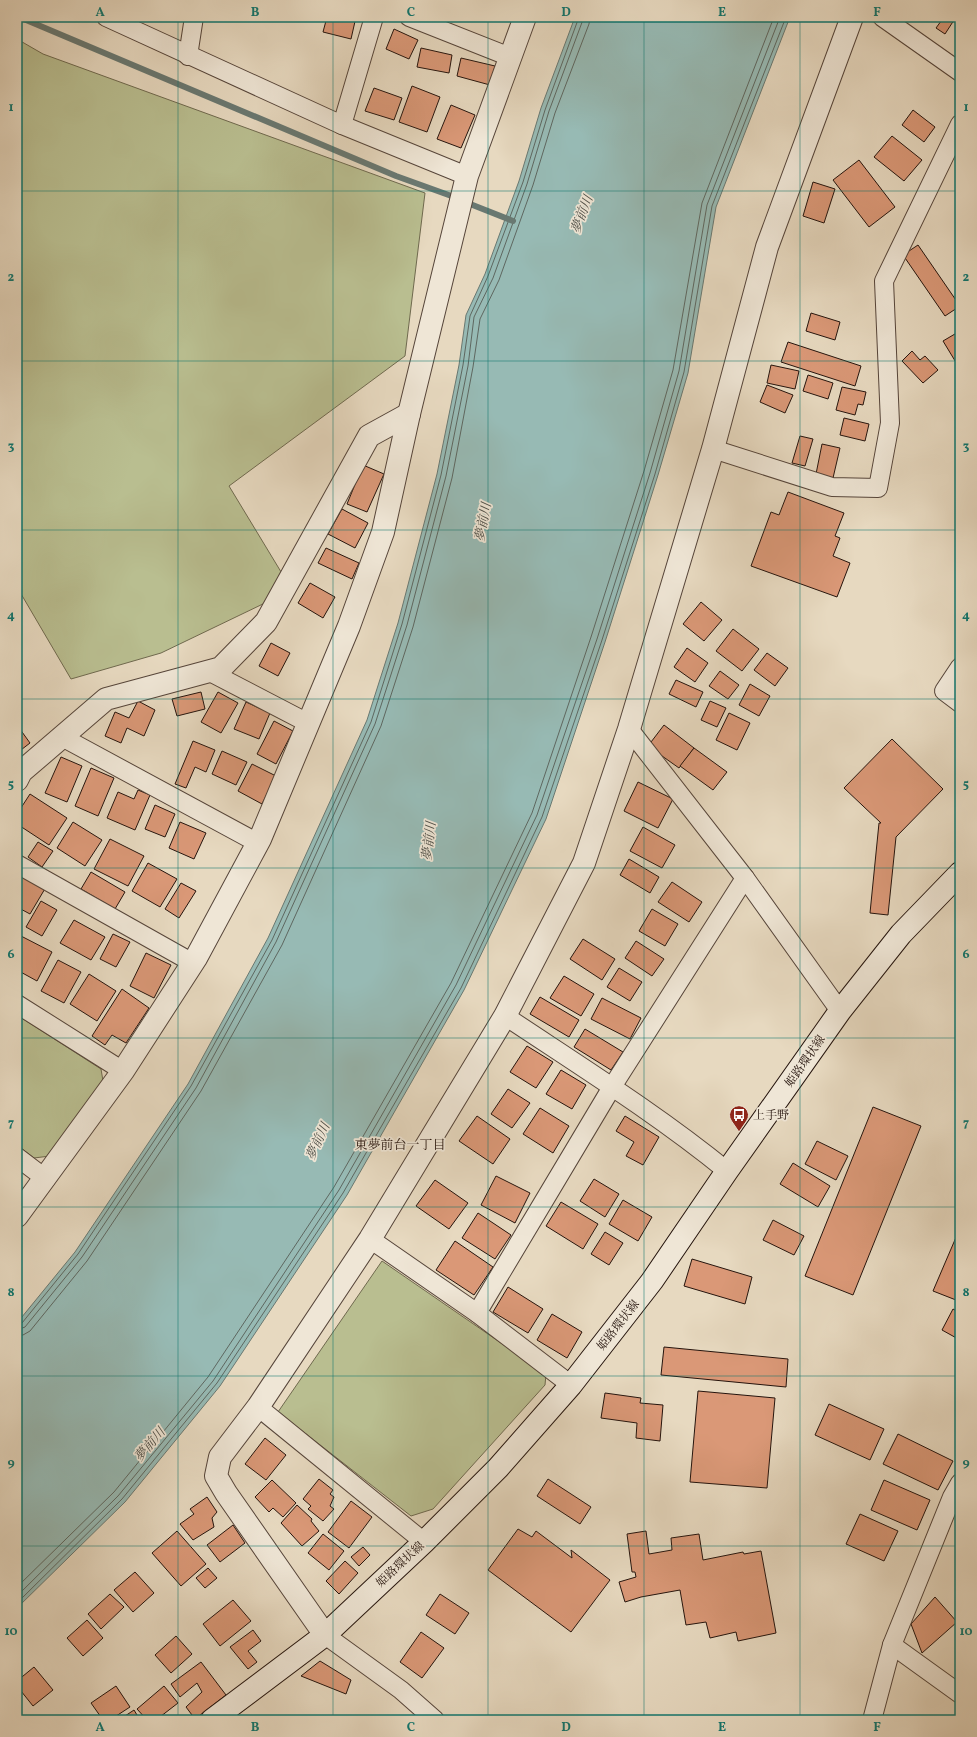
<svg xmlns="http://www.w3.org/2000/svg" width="977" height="1737" font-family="Vollkorn,'Noto Serif JP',serif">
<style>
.green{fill:#b9be90;stroke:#6f694e}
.water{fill:#97bab4;stroke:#697871}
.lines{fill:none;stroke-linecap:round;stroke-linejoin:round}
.shore{stroke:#5e6760;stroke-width:1}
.stream{stroke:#697871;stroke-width:6}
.building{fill:#da9877;stroke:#25140d}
.minor-casing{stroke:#56453a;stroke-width:20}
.tertiary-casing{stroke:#56453a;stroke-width:24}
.secondary-casing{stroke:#25140d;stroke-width:24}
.minor{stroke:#efe6d6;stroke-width:18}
.tertiary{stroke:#efe6d6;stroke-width:22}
.secondary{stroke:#efe6d6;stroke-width:22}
.grid{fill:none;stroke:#0f766e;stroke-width:1;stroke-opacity:0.55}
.labels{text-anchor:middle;stroke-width:3.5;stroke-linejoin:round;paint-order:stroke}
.street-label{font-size:12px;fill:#25140d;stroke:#efe6d6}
.poi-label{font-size:12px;fill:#25140d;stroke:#efe6d6;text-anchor:start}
.water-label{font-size:13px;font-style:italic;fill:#4d4e47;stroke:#efe6d6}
.neighbourhood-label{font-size:13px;fill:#25140d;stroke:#efe6d6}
.neatline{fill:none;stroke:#0f766e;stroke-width:1.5}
.grid-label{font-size:13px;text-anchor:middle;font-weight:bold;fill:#0f766e}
</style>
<rect width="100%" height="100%" fill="#e7d9c0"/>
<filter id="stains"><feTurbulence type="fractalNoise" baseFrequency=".005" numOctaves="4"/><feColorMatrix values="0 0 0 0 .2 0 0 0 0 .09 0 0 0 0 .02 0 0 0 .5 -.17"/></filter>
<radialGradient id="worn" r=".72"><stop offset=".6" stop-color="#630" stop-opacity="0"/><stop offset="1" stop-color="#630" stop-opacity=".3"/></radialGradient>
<!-- green -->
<g class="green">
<path d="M17 39 43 54 425 193 405 356 229 486 292 590 161 653 71 679 17 587Z"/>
<path d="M17 1015 101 1069 103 1081 50 1156 34 1158 17 1145Z"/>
<path d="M382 1261 546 1374 545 1385 433 1509 411 1516 278 1412Z"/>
</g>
<!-- water -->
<path class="water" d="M575 17H790L716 207 688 373 658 475 605 642 546 819 464 990 347 1195 220 1386 125 1502 17 1608V1323L75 1252 188 1084 268 938 367 720 398 623 437 474 459 365 466 315 485 274 519 181 541 108Z"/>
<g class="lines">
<!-- shore -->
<g class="shore">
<path d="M17 1325 22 1323 78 1254 191 1086 272 940 371 722 402 624 441 475 463 365 470 316 488 276 523 182 545 110 579 17"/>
<path d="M17 1330 25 1327 82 1257 196 1088 276 942 375 724 407 625 446 476 468 366 474 317 493 278 527 184 549 111 584 17"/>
<path d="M17 1336 23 1335 30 1331 87 1261 201 1091 282 945 381 726 413 627 452 478 473 367 480 319 499 280 533 185 555 113 589 24 590 17"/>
<path d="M17 1587 114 1492 208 1377 334 1187 451 983 532 813 591 637 644 471 673 370 702 203 774 17"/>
<path d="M17 1596 118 1496 213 1381 339 1190 456 985 537 815 597 639 650 473 679 371 707 205 780 17"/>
<path d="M17 1603 122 1499 217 1383 343 1193 461 988 542 817 602 640 655 474 684 372 712 206 786 17"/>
</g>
<!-- stream -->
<g class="stream">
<path d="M19 17 396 176 457 198"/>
<path d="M465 202 513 221"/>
</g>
</g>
<!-- building -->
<g class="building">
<path d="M327 17H356L351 39 323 32Z"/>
<path d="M944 17H956L945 34 936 28Z"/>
<path d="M394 29 418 40 409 59 386 49Z"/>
<path d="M421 48 452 55 449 73 417 67Z"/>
<path d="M461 58 495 66 490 85 457 76Z"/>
<path d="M412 86 440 97 427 132 399 122Z"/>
<path d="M374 88 402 98 394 120 365 111Z"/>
<path d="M451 105 475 115 461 148 437 139Z"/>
<path d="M913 110 935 127 924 142 902 125Z"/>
<path d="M892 136 922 160 904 181 874 157Z"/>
<path d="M859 160 895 207 869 227 833 180Z"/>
<path d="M813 182 835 189 824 223 803 216Z"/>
<path d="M918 245 960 306 945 316 903 255Z"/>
<path d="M811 313 840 322 835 340 806 331Z"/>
<path d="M960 331V369L943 341Z"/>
<path d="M788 342 861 366 855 386 781 362Z"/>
<path d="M912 351 920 360 925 356 938 370 923 383 902 361Z"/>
<path d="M771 365 799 371 795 389 767 383Z"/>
<path d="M808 375 833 383 828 399 803 391Z"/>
<path d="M767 385 793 395 785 413 760 402Z"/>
<path d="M842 387 866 392 863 405 858 404 855 415 836 410Z"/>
<path d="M844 418 869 424 865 441 840 435Z"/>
<path d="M800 436 813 439 805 466 792 463Z"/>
<path d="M822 444 840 448 833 478 816 474Z"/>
<path d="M363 465 384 474 367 512 347 504Z"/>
<path d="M788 492 844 513 835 536 840 538 833 556 850 563 837 597 751 566 771 512 779 515Z"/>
<path d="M342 509 368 523 355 548 328 534Z"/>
<path d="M326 548 359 563 352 579 318 563Z"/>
<path d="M310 583 335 597 323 618 298 603Z"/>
<path d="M701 602 722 620 704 641 683 624Z"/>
<path d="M733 629 759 649 742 671 716 651Z"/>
<path d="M271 643 290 653 278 676 259 666Z"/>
<path d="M687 648 708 663 695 682 674 667Z"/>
<path d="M767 653 788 668 775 686 754 670Z"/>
<path d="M720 671 739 685 728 699 709 686Z"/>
<path d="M676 680 703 692 696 707 669 694Z"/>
<path d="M750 684 770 696 759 716 739 705Z"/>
<path d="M201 692 205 709 177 716 172 699Z"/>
<path d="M218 692 238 703 221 733 201 722Z"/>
<path d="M138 701 155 710 144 736 127 728 121 743 105 736 115 712 129 718Z"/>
<path d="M710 701 726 708 717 727 701 720Z"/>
<path d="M246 702 270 713 259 739 234 729Z"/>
<path d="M729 713 750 723 737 750 716 740Z"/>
<path d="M274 721 293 731 276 764 257 754Z"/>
<path d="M17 725 30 743 17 753Z"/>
<path d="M664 725 694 748 679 768 648 746Z"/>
<path d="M892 739 943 789 896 837 888 915 870 913 879 823H881L844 788Z"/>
<path d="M193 741 215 750 206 772 195 767 186 788 175 784Z"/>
<path d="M694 748 727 772 713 790 680 766Z"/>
<path d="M222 751 247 762 236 785 212 774Z"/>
<path d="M61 757 82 766 67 802 45 793Z"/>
<path d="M252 764 276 776 262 804 238 791Z"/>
<path d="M91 768 114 778 98 816 75 806Z"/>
<path d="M638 782 673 799 658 828 624 811Z"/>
<path d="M138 790 150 795 135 830 107 818 118 792 134 799Z"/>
<path d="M30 794 67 818 49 845 17 824V814Z"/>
<path d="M155 805 175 814 165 837 145 829Z"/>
<path d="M73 822 102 840 85 866 57 848Z"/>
<path d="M180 822 206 833 194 859 169 848Z"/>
<path d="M643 827 675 845 662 868 630 851Z"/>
<path d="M110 839 144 856 128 886 94 869Z"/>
<path d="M38 842 53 851 42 867 28 857Z"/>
<path d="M629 859 659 877 650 893 620 875Z"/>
<path d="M148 863 177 879 160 907 132 891Z"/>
<path d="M17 871 46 887 30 914 17 907Z"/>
<path d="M91 872 125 892 115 909 81 889Z"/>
<path d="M672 882 702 902 689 922 658 902Z"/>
<path d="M181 883 196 891 179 918 165 909Z"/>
<path d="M41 901 57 910 42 936 26 927Z"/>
<path d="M652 909 678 924 665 946 639 931Z"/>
<path d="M74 920 105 937 91 960 60 943Z"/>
<path d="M113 934 130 942 116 967 100 959Z"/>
<path d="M21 936 52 952 37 981 17 970V944Z"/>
<path d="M583 939 615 959 602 980 570 959Z"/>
<path d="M636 941 664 959 652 976 625 958Z"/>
<path d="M146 953 171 965 154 998 130 986Z"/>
<path d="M58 960 81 972 64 1003 41 991Z"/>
<path d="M619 968 642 982 630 1001 607 987Z"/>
<path d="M89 974 116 991 97 1021 70 1004Z"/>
<path d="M564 976 594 994 581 1016 550 998Z"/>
<path d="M122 989 149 1008 126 1043 112 1035 105 1045 92 1036Z"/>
<path d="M540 997 579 1020 569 1037 530 1014Z"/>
<path d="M602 998 641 1018 630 1039 591 1019Z"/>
<path d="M585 1029 623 1052 611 1070 574 1047Z"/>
<path d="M527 1046 553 1062 536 1088 510 1072Z"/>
<path d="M561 1070 586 1085 572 1109 546 1094Z"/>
<path d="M508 1089 530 1103 512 1128 491 1114Z"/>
<path d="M873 1107 921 1126 853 1295 805 1276Z"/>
<path d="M540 1108 569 1126 553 1153 523 1134Z"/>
<path d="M477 1116 510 1139 493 1164 459 1141Z"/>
<path d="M625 1116 659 1137 643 1165 626 1156 634 1142 616 1131Z"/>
<path d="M817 1141 848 1156 836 1180 805 1164Z"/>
<path d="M793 1163 830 1186 818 1207 780 1184Z"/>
<path d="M496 1176 530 1193 515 1223 481 1205Z"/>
<path d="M594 1179 619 1194 605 1217 580 1201Z"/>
<path d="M435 1180 468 1203 449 1229 416 1206Z"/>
<path d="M623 1200 652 1217 638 1241 609 1224Z"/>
<path d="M561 1202 598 1224 583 1249 546 1226Z"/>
<path d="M478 1213 511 1235 495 1259 462 1238Z"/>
<path d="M773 1220 804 1236 794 1255 763 1240Z"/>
<path d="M960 1228V1290L956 1300 933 1291Z"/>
<path d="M605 1232 623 1243 609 1265 591 1254Z"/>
<path d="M455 1241 493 1267 474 1295 436 1270Z"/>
<path d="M692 1259 752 1277 745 1304 684 1286Z"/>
<path d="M508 1287 543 1309 528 1333 493 1312Z"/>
<path d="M953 1309 960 1313V1340L942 1330Z"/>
<path d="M552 1314 582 1332 567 1358 537 1340Z"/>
<path d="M664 1347 788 1359 786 1387 661 1375Z"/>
<path d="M698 1391 775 1398 767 1488 690 1482Z"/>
<path d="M605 1393 641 1398 640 1403 663 1405 660 1441 636 1438 637 1423 601 1418Z"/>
<path d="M829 1404 884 1429 870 1460 815 1435Z"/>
<path d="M898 1434 953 1461 938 1490 883 1464Z"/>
<path d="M265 1438 286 1455 266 1480 245 1464Z"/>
<path d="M319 1479 333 1490 330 1494 334 1497 330 1506 334 1509 323 1521 308 1509 311 1506 303 1499Z"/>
<path d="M548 1479 591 1507 580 1524 537 1496Z"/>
<path d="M272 1480 296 1503 283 1517 273 1508 269 1512 255 1497Z"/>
<path d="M884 1480 930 1500 917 1530 871 1510Z"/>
<path d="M207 1497 217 1512 212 1518 214 1527 193 1540 180 1524 194 1514 190 1509Z"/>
<path d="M351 1501 372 1517 349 1548 328 1532Z"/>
<path d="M297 1505 312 1519 311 1521 319 1531 302 1546 281 1523Z"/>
<path d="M860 1514 898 1531 884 1561 846 1544Z"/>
<path d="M233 1525 245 1543 220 1562 207 1545Z"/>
<path d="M518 1529 532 1537 536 1531 572 1558 571 1550 610 1580 571 1632 488 1570Z"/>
<path d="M177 1531 206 1564 181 1586 152 1553Z"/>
<path d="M646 1531 649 1554 672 1550 671 1538 699 1534 703 1560 743 1552 744 1554 761 1551 776 1633 738 1641 736 1632 710 1638 706 1622 686 1625 680 1590 641 1597 625 1602 619 1582 636 1577 635 1572H632L627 1534Z"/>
<path d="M323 1534 344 1551 329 1570 308 1553Z"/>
<path d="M363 1547 370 1555 359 1566 351 1557Z"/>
<path d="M345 1561 358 1573 339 1594 326 1581Z"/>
<path d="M208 1568 217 1578 205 1588 196 1578Z"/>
<path d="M135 1572 154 1593 133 1612 114 1590Z"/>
<path d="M110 1594 124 1607 101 1629 88 1614Z"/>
<path d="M440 1594 469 1613 455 1634 426 1615Z"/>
<path d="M935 1597 957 1622 922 1653 911 1624Z"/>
<path d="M233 1600 251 1621 220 1646 203 1624Z"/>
<path d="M87 1620 103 1638 83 1656 67 1638Z"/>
<path d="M253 1630 261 1641 248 1651 257 1662 248 1669 230 1647Z"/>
<path d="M421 1632 444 1648 422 1678 400 1662Z"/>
<path d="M176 1636 192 1654 171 1673 155 1655Z"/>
<path d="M320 1661 351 1680 346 1694 301 1676Z"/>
<path d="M201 1662 226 1695 195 1719 186 1707 202 1692 197 1683 180 1697 171 1684Z"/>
<path d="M34 1667 53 1690 33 1706 17 1686V1681Z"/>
<path d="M116 1686 130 1707 110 1720H103L91 1703Z"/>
<path d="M164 1686 178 1703 156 1720H147L137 1709Z"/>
<path d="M134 1710 140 1720H123L122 1718Z"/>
</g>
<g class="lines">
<defs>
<g id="minor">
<path d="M106 17 342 125 467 176"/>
<path d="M409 17 510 57"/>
<path d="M882 17 960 72"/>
<path d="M188 56 194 17"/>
<path d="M342 125 374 17"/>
<path d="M713 449 832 487 878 488 890 423 884 281 960 124"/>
<path d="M960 667 944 691 960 703"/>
<path d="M208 671 308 723"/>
<path d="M629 729 745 878 840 1011"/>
<path d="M62 737 258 843"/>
<path d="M17 864 193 963"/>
<path d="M17 1004 123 1071"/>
<path d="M505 1016C580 1066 657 1114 727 1171"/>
<path d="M17 1157 46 1179"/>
<path d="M370 1239 477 1313 571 1385"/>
<path d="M477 1313 612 1087 745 878"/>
<path d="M258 1407 424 1542"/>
<path d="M325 1635 401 1690 435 1720"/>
<path d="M892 1645 960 1694"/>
<path d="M872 1720 892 1645 952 1497 960 1483"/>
</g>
<g id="tertiary">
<path d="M17 780 21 772 106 699 221 668 266 622 369 436 409 414"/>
<path d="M17 1216 123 1071 196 958 260 839 349 626 383 532 409 414 467 176 525 17"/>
<path d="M325 1635 226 1493 216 1476 220 1457 258 1407 370 1239 505 1016 584 863 629 729 713 449 767 247 852 17"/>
</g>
<path id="secondary" d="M212 1720 325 1635 424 1542 498 1468 571 1385 652 1281 727 1171 840 1011 901 934 960 873"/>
</defs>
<!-- minor casing -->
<use href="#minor" class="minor-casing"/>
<!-- tertiary casing -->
<use href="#tertiary" class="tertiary-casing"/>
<!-- secondary casing -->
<use href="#secondary" class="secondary-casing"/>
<!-- minor -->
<use href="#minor" class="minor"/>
<!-- tertiary -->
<use href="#tertiary" class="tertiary"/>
<!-- secondary -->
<use href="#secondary" class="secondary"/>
</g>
<!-- grid -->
<path class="grid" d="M178 17V1720M333 17V1720M488 17V1720M644 17V1720M800 17V1720M17 191H960M17 361H960M17 530H960M17 699H960M17 868H960M17 1038H960M17 1207H960M17 1376H960M17 1546H960"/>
<!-- icons -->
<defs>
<symbol id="bus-pin" viewBox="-11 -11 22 30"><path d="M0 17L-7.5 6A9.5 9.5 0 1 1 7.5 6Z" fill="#8f2418" stroke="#efe6d6"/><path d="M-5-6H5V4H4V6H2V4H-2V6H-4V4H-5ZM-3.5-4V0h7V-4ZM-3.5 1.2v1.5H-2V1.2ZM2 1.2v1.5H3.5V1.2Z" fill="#fff"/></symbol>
</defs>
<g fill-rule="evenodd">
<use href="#bus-pin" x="728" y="1104" width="22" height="30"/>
</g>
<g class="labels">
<!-- street labels -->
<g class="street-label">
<text transform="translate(805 1061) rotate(-55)" y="4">姫路環状線</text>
<text transform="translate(618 1325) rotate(-52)" y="4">姫路環状線</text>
<text transform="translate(400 1564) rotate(-43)" y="4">姫路環状線</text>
</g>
<!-- poi labels -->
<g class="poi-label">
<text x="753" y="1119">上手野</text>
</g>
<!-- water labels -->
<g class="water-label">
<text transform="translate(581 214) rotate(-69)" y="5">夢前川</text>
<text transform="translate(482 522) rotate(-79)" y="5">夢前川</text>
<text transform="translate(428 841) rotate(-83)" y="5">夢前川</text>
<text transform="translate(317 1141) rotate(-65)" y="5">夢前川</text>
<text transform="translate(149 1444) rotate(-49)" y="5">夢前川</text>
</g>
<!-- neighbourhood labels -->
<g class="neighbourhood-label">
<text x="400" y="1149">東夢前台一丁目</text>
</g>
</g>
<!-- margin -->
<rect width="977" height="1737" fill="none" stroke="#e7d9c0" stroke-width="44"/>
<rect x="22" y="22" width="933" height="1693" class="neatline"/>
<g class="grid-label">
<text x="100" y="16">A</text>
<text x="255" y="16">B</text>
<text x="411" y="16">C</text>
<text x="566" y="16">D</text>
<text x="722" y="16">E</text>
<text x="877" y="16">F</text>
<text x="11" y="111">1</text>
<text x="966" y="111">1</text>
<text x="11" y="281">2</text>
<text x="966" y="281">2</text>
<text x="11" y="450">3</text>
<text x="966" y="450">3</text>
<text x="11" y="619">4</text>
<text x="966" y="619">4</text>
<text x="11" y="788">5</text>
<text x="966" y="788">5</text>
<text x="11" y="958">6</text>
<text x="966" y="958">6</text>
<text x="11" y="1127">7</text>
<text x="966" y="1127">7</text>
<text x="11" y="1296">8</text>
<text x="966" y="1296">8</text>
<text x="11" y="1466">9</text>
<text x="966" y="1466">9</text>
<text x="11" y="1635">10</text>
<text x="966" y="1635">10</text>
<text x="100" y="1731">A</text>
<text x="255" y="1731">B</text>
<text x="411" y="1731">C</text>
<text x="566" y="1731">D</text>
<text x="722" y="1731">E</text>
<text x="877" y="1731">F</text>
</g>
<rect width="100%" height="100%" filter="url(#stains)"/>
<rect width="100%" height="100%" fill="url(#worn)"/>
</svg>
